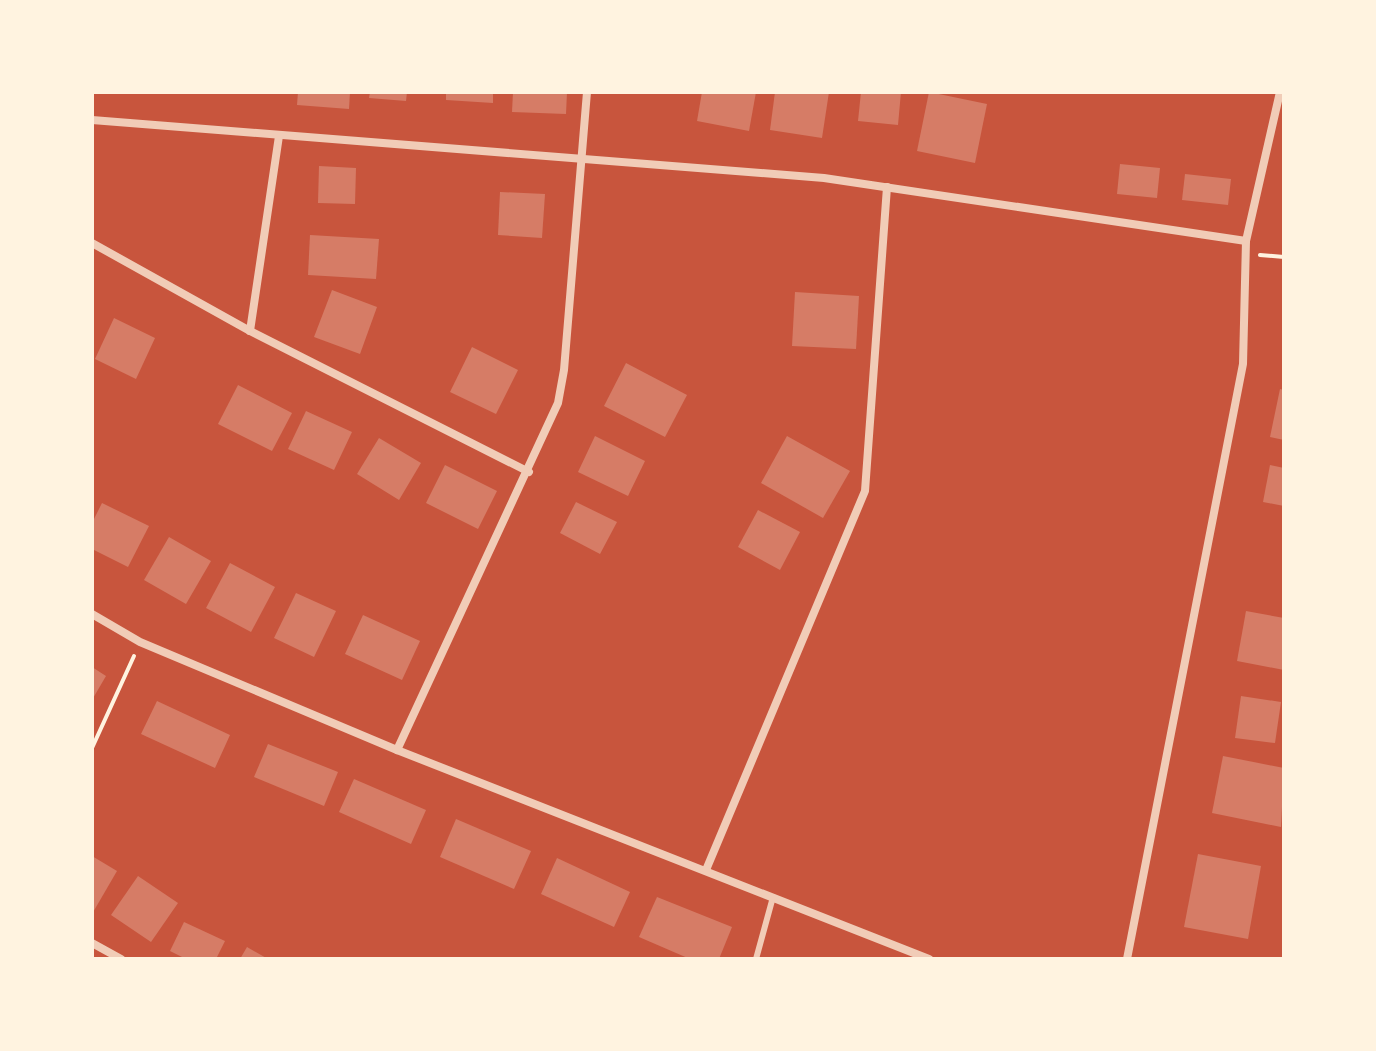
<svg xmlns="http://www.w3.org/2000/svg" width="1376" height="1051" font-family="'Open Sans',sans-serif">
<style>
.building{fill:#d67c66}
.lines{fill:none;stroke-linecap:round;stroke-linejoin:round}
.path{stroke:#fff3e0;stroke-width:4}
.service{stroke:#f1ccb7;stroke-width:6}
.minor{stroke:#f1ccb7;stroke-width:8}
</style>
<rect width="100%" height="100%" fill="#c8553d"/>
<!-- building -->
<g class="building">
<path d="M298 92H350L349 109 297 105Z"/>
<path d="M370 92H407L406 101 369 98Z"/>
<path d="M446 92H493V103L446 100Z"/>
<path d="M513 92H567L566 114 512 112Z"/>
<path d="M702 92H756L749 131 697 121Z"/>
<path d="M775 92H829L822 138 770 130Z"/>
<path d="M861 92H901L898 125 858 121Z"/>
<path d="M929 92 987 104 975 163 917 151Z"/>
<path d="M1120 164 1160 168 1157 198 1117 194Z"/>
<path d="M319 166 356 168 355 204 318 203Z"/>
<path d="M1185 174 1231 179 1228 205 1182 200Z"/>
<path d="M500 192 545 194 542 238 498 235Z"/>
<path d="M310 235 379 239 376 279 308 275Z"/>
<path d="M332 290 377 307 360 354 314 337Z"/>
<path d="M795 292 859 296 856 349 792 346Z"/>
<path d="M114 318 155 338 136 379 95 359Z"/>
<path d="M472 347 518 370 496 414 450 392Z"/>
<path d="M626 363 687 395 665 437 604 406Z"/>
<path d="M238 385 292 413 272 451 218 424Z"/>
<path d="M1280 389 1284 390V440L1270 437Z"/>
<path d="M306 411 352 432 334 470 288 449Z"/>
<path d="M595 436 645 461 628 496 578 472Z"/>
<path d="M787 436 850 471 823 518 761 483Z"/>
<path d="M379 438 421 463 399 500 357 474Z"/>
<path d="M445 465 497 491 478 529 426 503Z"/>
<path d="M1270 465 1284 468V506L1263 502Z"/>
<path d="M576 502 617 522 600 554 560 533Z"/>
<path d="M102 503 149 526 128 567 92 549V523Z"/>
<path d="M758 510 800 532 780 570 738 547Z"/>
<path d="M169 537 211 561 186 604 144 580Z"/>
<path d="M230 563 275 587 251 632 206 608Z"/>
<path d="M296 593 336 611 314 657 274 638Z"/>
<path d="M1246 611 1284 618V670L1237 661Z"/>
<path d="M363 615 420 641 402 680 345 654Z"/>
<path d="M92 667 106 676 92 700Z"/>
<path d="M1241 696 1281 702 1275 743 1235 738Z"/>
<path d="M157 701 230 735 215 768 141 734Z"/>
<path d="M268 744 338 772 324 806 254 777Z"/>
<path d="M1223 756 1284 768 1281 827 1212 813Z"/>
<path d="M354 779 426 810 411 844 339 812Z"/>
<path d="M456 819 531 851 514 889 440 857Z"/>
<path d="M1198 854 1261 866 1248 939 1184 927Z"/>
<path d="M92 856 117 871 92 914Z"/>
<path d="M557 858 630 892 614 927 541 894Z"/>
<path d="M138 876 178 903 151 942 111 915Z"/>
<path d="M657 897 732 927 719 959H690L639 937Z"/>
<path d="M184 922 225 941 216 959H186L170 951Z"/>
<path d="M247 947 268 959H240Z"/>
</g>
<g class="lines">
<!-- path -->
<g class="path">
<path d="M1260 255 1284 257"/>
<path d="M92 748 134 656"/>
</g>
<!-- service -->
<path class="service" d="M756 959 773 897"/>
<!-- minor -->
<g class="minor">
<path d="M92 120 824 178 1246 241"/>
<path d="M92 243 250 331 529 472"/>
<path d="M250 331 279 136"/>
<path d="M92 614 140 642 397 750 929 959"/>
<path d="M397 750 558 403 564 370 587 92"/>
<path d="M706 870 865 491 887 187"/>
<path d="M92 943 121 959"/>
<path d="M1127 959 1243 364 1246 241 1280 92"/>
</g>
</g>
<!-- border -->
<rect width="1376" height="1051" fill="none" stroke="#fff3e0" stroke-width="188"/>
</svg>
